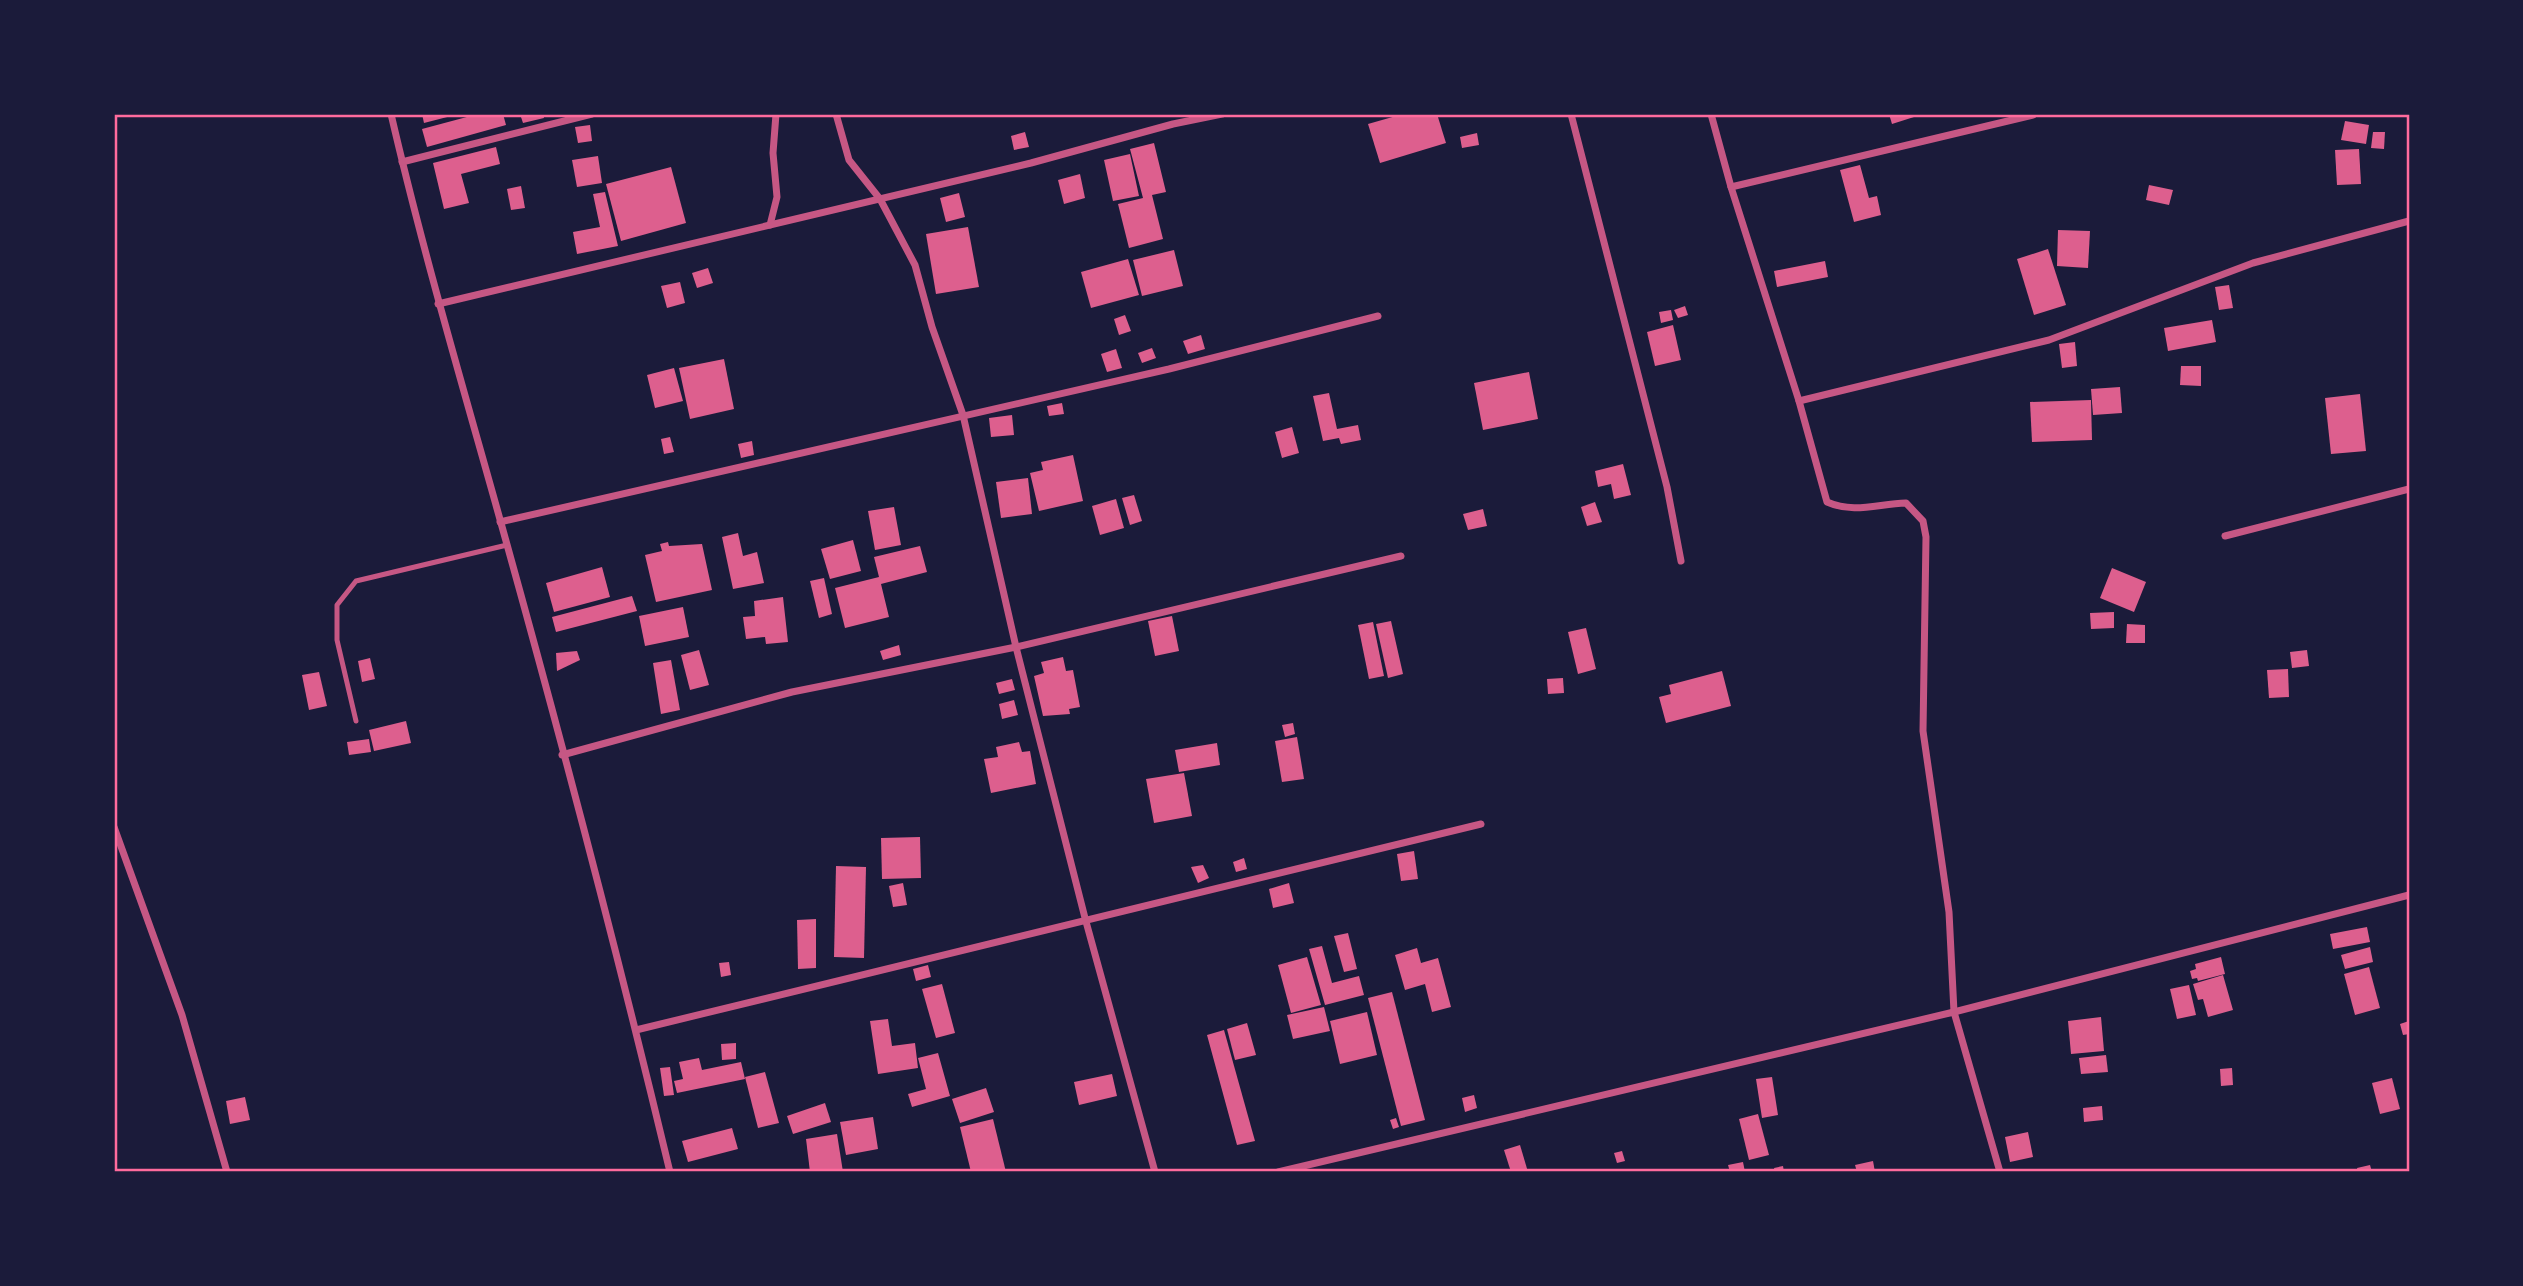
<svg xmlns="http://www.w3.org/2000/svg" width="2523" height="1286" font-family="'Libre Baskerville',serif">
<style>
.building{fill:#dd5f8e}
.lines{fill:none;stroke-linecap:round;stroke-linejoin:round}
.service{stroke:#c65784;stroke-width:5}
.minor{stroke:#c65784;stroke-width:7}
.neatline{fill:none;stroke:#ff6b9d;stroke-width:2.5}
</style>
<rect width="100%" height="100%" fill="#1b1b3a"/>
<!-- building -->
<g class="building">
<path d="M422 114H455V115L424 123Z"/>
<path d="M478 114H503L506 125 427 147 422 129Z"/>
<path d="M520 114H543L544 118 523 123Z"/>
<path d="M1403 114H1437L1446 143 1380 163 1368 124Z"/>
<path d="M1889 114H1913L1914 117 1892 124Z"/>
<path d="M2345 121 2369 125 2366 144 2341 140Z"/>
<path d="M590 125 592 141 578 143 575 127Z"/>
<path d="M1025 132 1029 147 1014 150 1011 136Z"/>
<path d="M2373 132H2385L2384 149 2371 148Z"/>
<path d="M1477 133 1479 145 1462 148 1460 137Z"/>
<path d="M1154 143 1166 192 1152 195 1163 239 1129 248 1118 204 1143 198 1130 149Z"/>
<path d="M496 147 500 164 461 174 469 203 444 209 433 163Z"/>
<path d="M2359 149 2361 184 2337 185 2335 150Z"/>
<path d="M1130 154 1139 196 1113 201 1104 160Z"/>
<path d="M598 156 602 183 577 187 572 160Z"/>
<path d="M1860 165 1869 198 1877 196 1881 215 1854 222 1840 170Z"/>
<path d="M671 167 686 223 621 241 606 184Z"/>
<path d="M1080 174 1085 198 1064 204 1058 180Z"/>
<path d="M2149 185 2173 190 2169 205 2146 200Z"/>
<path d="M521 186 525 208 511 210 507 189Z"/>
<path d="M605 192 618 246 577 254 573 232 600 227 593 194Z"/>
<path d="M959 193 965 217 946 222 940 198Z"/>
<path d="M968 227 979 287 936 294 926 234Z"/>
<path d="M2058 230 2090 231 2088 268 2057 266Z"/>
<path d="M2048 249 2066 305 2034 315 2017 259Z"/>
<path d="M1174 250 1183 286 1142 296 1133 260Z"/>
<path d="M1128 259 1139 295 1091 308 1081 272Z"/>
<path d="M1825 261 1828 277 1777 287 1774 271Z"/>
<path d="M708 268 713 283 697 288 692 273Z"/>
<path d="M680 282 685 303 667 308 661 286Z"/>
<path d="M2229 285 2233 308 2219 310 2215 287Z"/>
<path d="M1685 306 1688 315 1678 318 1674 310Z"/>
<path d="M1671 310 1673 320 1661 323 1659 312Z"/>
<path d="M1125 315 1131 331 1119 335 1114 319Z"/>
<path d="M2212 320 2216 342 2168 351 2164 328Z"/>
<path d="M1673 325 1681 360 1655 366 1647 332Z"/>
<path d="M1201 335 1205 349 1188 354 1183 341Z"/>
<path d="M2075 342 2077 366 2062 368 2059 344Z"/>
<path d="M1152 348 1156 358 1142 363 1138 353Z"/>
<path d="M1116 349 1122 368 1107 372 1101 354Z"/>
<path d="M724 359 734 409 690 419 679 368Z"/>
<path d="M2181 366H2201V386L2180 385Z"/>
<path d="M674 368 683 401 655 408 647 375Z"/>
<path d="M1529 372 1538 419 1483 430 1474 383Z"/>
<path d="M2120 387 2122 413 2093 415 2091 389Z"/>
<path d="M1329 393 1337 429 1358 425 1361 440 1341 444 1339 438 1323 441 1313 396Z"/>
<path d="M2360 394 2366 451 2331 454 2325 398Z"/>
<path d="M2091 400 2092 440 2032 442 2030 402Z"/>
<path d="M1062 403 1064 414 1049 416 1047 406Z"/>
<path d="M1012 415 1014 435 991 437 989 418Z"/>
<path d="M1292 427 1299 453 1282 458 1275 432Z"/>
<path d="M670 437 674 452 664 454 661 439Z"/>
<path d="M752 441 754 455 741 458 738 444Z"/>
<path d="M1073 455 1083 501 1039 511 1030 473 1043 470 1041 462Z"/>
<path d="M1623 464 1631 495 1614 499 1611 484 1598 487 1595 471Z"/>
<path d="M1028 478 1032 514 1001 518 996 482Z"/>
<path d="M1134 495 1142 521 1130 525 1122 498Z"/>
<path d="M1116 499 1124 528 1100 535 1092 506Z"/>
<path d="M1595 502 1602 522 1587 526 1581 507Z"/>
<path d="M894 507 901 545 875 550 868 511Z"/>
<path d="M1483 509 1487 526 1468 530 1463 514Z"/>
<path d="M738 533 743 556 757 552 764 583 733 589 722 537Z"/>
<path d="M853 540 861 571 830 579 821 549Z"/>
<path d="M668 542 669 546 702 544 712 590 656 602 645 555 662 551 660 544Z"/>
<path d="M920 546 927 572 881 584 889 617 845 628 835 588 879 577 874 557Z"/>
<path d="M602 567 610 597 554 612 546 583Z"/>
<path d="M2112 568 2146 582 2134 612 2100 598Z"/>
<path d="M824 578 832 614 819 618 810 581Z"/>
<path d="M632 596 637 611 556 632 552 617Z"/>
<path d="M783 597 788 642 766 644 765 637 746 639 743 617 755 616 754 601Z"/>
<path d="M683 607 689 637 645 646 639 616Z"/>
<path d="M2114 612V628L2091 629 2090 613Z"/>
<path d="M1172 616 1179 651 1155 656 1148 621Z"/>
<path d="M1391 621 1403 674 1388 678 1376 624Z"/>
<path d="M1373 622 1384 676 1369 679 1358 625Z"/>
<path d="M2127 624 2145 625V643H2126Z"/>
<path d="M1586 628 1596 669 1578 674 1568 632Z"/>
<path d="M899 645 901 655 883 660 880 651Z"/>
<path d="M699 650 709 685 690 690 681 655Z"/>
<path d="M2307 650 2309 666 2292 668 2290 652Z"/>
<path d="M577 651 580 660 557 671 556 653Z"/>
<path d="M1063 657 1066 671 1073 670 1080 707 1069 709 1070 714 1043 716 1034 676 1044 673 1041 662Z"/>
<path d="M370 658 375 679 362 682 358 661Z"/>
<path d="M671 660 680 710 661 714 653 663Z"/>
<path d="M2288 669 2289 697 2269 698 2267 670Z"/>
<path d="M1722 671 1731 706 1666 723 1659 697 1671 694 1669 685Z"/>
<path d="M319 672 327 706 309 710 302 675Z"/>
<path d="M1563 678 1564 693 1548 694 1547 679Z"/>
<path d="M1012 679 1015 690 999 694 996 683Z"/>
<path d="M1014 700 1018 715 1002 719 999 704Z"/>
<path d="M406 721 411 743 374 751 369 730Z"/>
<path d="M1293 723 1295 734 1285 737 1282 725Z"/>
<path d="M1297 737 1304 779 1282 782 1275 741Z"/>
<path d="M369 739 371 752 349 755 347 742Z"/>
<path d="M1019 742 1022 752 1030 751 1036 784 991 793 984 759 998 757 996 747Z"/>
<path d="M1217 743 1220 765 1179 772 1175 750Z"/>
<path d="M1184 773 1192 816 1154 823 1146 779Z"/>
<path d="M920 837 921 878 882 879 881 838Z"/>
<path d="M1414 851 1418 879 1401 881 1397 854Z"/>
<path d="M1244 858 1247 869 1236 872 1233 862Z"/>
<path d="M1203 865 1209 878 1198 883 1191 867Z"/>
<path d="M836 866 866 867 864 958 834 957Z"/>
<path d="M903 883 907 905 893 907 889 886Z"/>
<path d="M1289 883 1294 903 1273 908 1269 889Z"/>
<path d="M816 919V968L798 969 797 920Z"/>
<path d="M2367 927 2370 942 2333 949 2330 934Z"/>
<path d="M1348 933 1357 969 1344 972 1334 936Z"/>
<path d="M1322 946 1332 983 1359 976 1364 995 1325 1005 1309 949Z"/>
<path d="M2370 947 2373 962 2345 969 2341 955Z"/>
<path d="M1417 948 1421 963 1438 958 1451 1007 1432 1012 1425 984 1405 990 1395 955Z"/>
<path d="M1307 957 1321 1005 1291 1013 1278 965Z"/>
<path d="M2221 957 2225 974 2198 981 2197 978 2192 979 2190 971 2196 969 2195 964Z"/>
<path d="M729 962 731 975 721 977 719 963Z"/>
<path d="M928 965 931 977 916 981 913 969Z"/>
<path d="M2369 967 2380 1008 2355 1015 2344 974Z"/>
<path d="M2223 975 2233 1010 2208 1017 2203 999 2198 1000 2193 984Z"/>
<path d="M942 984 955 1033 936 1038 922 989Z"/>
<path d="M2189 985 2196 1015 2177 1019 2170 989Z"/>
<path d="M1392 992 1425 1120 1401 1126 1368 998Z"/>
<path d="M1324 1007 1330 1031 1293 1039 1287 1015Z"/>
<path d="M1367 1012 1377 1055 1340 1064 1330 1021Z"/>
<path d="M2101 1017 2104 1051 2071 1054 2068 1021Z"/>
<path d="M888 1019 892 1046 915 1043 918 1068 878 1074 870 1021Z"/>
<path d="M2409 1021V1034L2403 1035 2400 1024Z"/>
<path d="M1247 1023 1256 1055 1235 1060 1227 1029Z"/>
<path d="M1224 1030 1255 1141 1237 1145 1207 1035Z"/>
<path d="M736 1043V1059L722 1060 721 1044Z"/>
<path d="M938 1053 950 1096 912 1107 908 1094 926 1089 918 1058Z"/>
<path d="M2106 1055 2108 1072 2081 1074 2079 1058Z"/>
<path d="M699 1058 702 1070 741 1062 745 1079 677 1093 674 1081 683 1079 679 1062Z"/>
<path d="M670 1067 674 1095 664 1096 660 1068Z"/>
<path d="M2232 1068 2233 1085 2221 1086 2220 1069Z"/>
<path d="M765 1072 779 1123 758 1128 745 1077Z"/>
<path d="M1112 1074 1117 1096 1079 1105 1074 1082Z"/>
<path d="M1772 1077 1778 1115 1762 1118 1756 1079Z"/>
<path d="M2392 1078 2400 1109 2380 1114 2372 1083Z"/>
<path d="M986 1088 994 1112 960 1123 952 1099Z"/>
<path d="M1474 1095 1477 1108 1465 1112 1462 1098Z"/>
<path d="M245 1097 250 1120 230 1124 226 1101Z"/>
<path d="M825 1103 831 1122 793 1134 787 1116Z"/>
<path d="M2102 1106 2103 1120 2084 1122 2083 1108Z"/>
<path d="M1758 1114 1769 1155 1749 1160 1739 1119Z"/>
<path d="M873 1117 878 1149 846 1155 840 1122Z"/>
<path d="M1396 1118 1399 1127 1393 1129 1390 1120Z"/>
<path d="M993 1119 1006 1172H971L960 1127Z"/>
<path d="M732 1128 738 1149 688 1162 682 1141Z"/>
<path d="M2028 1132 2033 1157 2010 1162 2005 1137Z"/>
<path d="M837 1134 843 1172H810L806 1139Z"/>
<path d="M1520 1145 1528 1172H1511L1504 1150Z"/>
<path d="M1622 1151 1625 1161 1617 1163 1614 1153Z"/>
<path d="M1873 1161 1875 1172H1857L1855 1165Z"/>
<path d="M1743 1162 1745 1172H1730L1728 1165Z"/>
<path d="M2370 1165 2372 1172H2358L2357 1168Z"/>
<path d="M1783 1166 1784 1172H1775L1774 1168Z"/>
</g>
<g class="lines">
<!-- service -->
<path class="service" d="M356 721 337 640V605L356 581 507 545"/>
<!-- minor -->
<g class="minor">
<path d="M391 114C423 252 463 387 501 523 561 738 618 955 670 1172"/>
<path d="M836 114 849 160 880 199 915 265 932 327 963 415 1016 647 1085 918 1155 1172"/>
<path d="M1571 114 1667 487 1681 561"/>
<path d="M1711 114 1731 187 1799 401 1827 502C1854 514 1877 504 1906 503L1923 521 1926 537 1923 731 1949 912 1954 1012 2000 1172"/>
<path d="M402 162 592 114"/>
<path d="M1731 187 2033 115"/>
<path d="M770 225 777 197 773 153 776 114"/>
<path d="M438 304 1031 163 1173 124 1222 114"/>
<path d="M1799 401 2049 340 2253 263 2409 221"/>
<path d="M500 522 1169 369 1378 316"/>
<path d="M2225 536 2409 489"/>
<path d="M562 755 792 692 1016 647 1401 556"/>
<path d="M114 827 182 1015 227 1172"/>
<path d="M636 1030 1481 824"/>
<path d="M1278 1172 1954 1012 2409 895"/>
</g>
</g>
<!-- border -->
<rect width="2523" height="1286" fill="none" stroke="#1b1b3a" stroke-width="231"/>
<rect x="116" y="116" width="2292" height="1054" class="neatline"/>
</svg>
